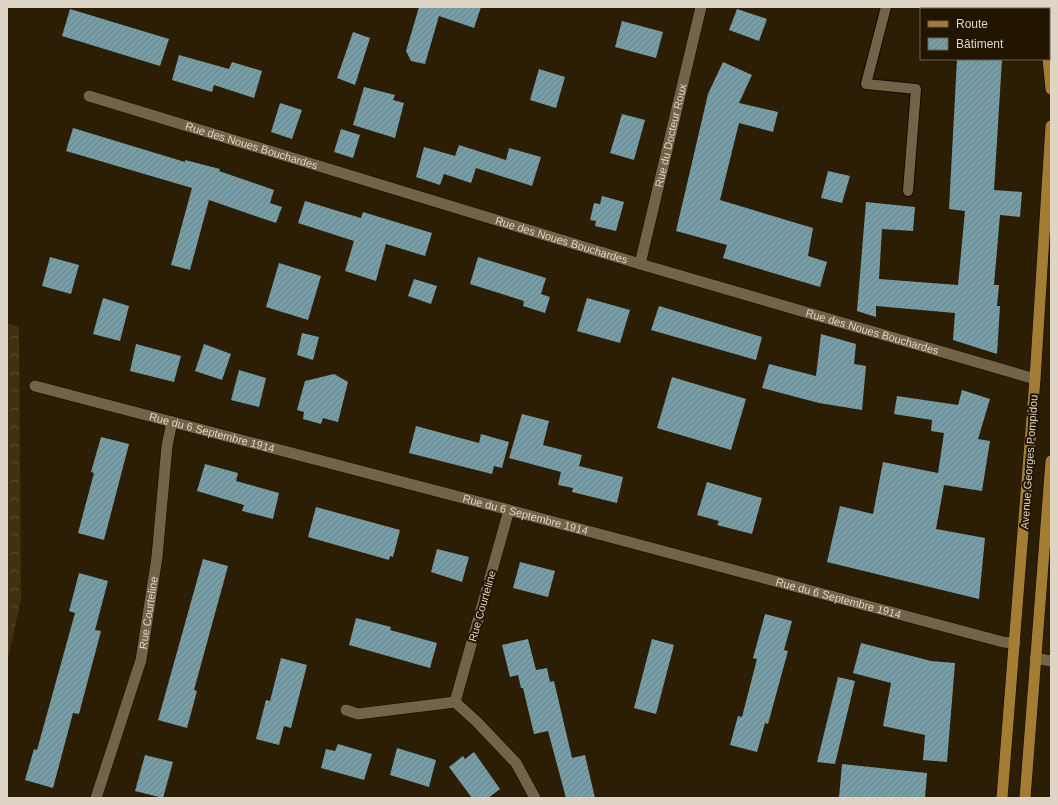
<svg xmlns="http://www.w3.org/2000/svg" width="1058" height="805" font-family="Helvetica,sans-serif">
<style>
.forest{fill:url(#forest-crowns)}
.building{fill:url(#building-hatch)}
.lines{fill:none;stroke-linecap:round;stroke-linejoin:round}
.service-casing{stroke:#130800;stroke-width:12}
.minor-casing{stroke:#130800;stroke-width:12}
.primary-casing{stroke:#130800;stroke-width:12}
.service{stroke:#736349;stroke-width:10}
.minor{stroke:#736349;stroke-width:11}
.primary{stroke:#a27d33;stroke-width:11}
.labels{text-anchor:middle;stroke-width:4;stroke-linejoin:round;paint-order:stroke}
.street-label{font-size:11px;fill:#ded5c6;stroke:#221500}
</style>
<defs>
<pattern id="forest-crowns" width="20" height="18" patternUnits="userSpaceOnUse"><rect width="20" height="18" fill="#42310e"/><path d="M2 6a3 3 0 1 1 6 0M12 15a3 3 0 1 1 6 0" fill="none" stroke="#5d4e30"/></pattern>
<pattern id="building-hatch" width="6" height="6" patternUnits="userSpaceOnUse"><rect width="6" height="6" fill="#779ea7"/><path d="M-1 1l2-2M0 6l6-6M5 7l2-2" fill="none" stroke="#678287"/></pattern>
</defs>
<rect width="100%" height="100%" fill="#2b1e05"/>
<!-- forest -->
<path class="forest" d="M7 323 19 327 21 599 7 663Z"/>
<!-- building -->
<g class="building">
<path d="M419 7H481L474 28 439 16 425 64 411 61 406 51Z"/>
<path d="M70 9 169 39 160 66 62 36Z"/>
<path d="M737 9 767 19 759 41 729 30Z"/>
<path d="M622 21 663 32 656 58 615 47Z"/>
<path d="M353 32 370 38 355 85 337 78Z"/>
<path d="M179 55 229 69 232 62 262 71 254 98 214 85 212 92 172 80Z"/>
<path d="M957 59H1002L994 190 1022 192 1020 217 1000 215 994 285H999L997 306H1000L997 354 953 340 955 313 876 306V317L857 311 866 202 915 207 913 231 882 229 879 279 958 285 965 211 949 209Z"/>
<path d="M723 62 752 75 739 103 778 112 773 132 739 123 720 200 813 228 808 256 827 262 820 287 723 258 727 245 676 231 708 94Z"/>
<path d="M539 69 565 77 556 108 530 100Z"/>
<path d="M364 87 395 95 393 100 404 103 395 138 353 125Z"/>
<path d="M280 103 302 110 292 139 271 132Z"/>
<path d="M622 114 645 120 634 160 610 153Z"/>
<path d="M73 128 185 162V160L220 169 219 171 274 190 270 203 282 207 276 223 209 200 190 270 171 265 192 188 66 151Z"/>
<path d="M341 129 360 135 353 158 334 152Z"/>
<path d="M459 145 506 160 509 148 541 157 532 186 476 168 471 183 444 174 440 185 416 177 424 147 455 156Z"/>
<path d="M828 171 850 176 842 203 821 198Z"/>
<path d="M602 196 624 202 616 231 595 226 596 221 590 220 594 203 600 204Z"/>
<path d="M305 201 361 218 363 212 432 233 425 256 386 244 376 281 345 271 354 241 298 223Z"/>
<path d="M50 257 79 265 71 294 42 286Z"/>
<path d="M478 257 546 278 541 294 550 297 545 313 523 306 524 301 470 284Z"/>
<path d="M279 263 321 276 308 320 266 307Z"/>
<path d="M414 279 437 286 431 304 408 296Z"/>
<path d="M103 298 129 306 120 341 93 334Z"/>
<path d="M587 298 630 310 620 343 577 331Z"/>
<path d="M659 306 762 337 756 360 651 330Z"/>
<path d="M302 333 319 337 313 360 297 355Z"/>
<path d="M821 334 856 344 854 364 866 366 862 410 819 403 762 388 769 364 816 376Z"/>
<path d="M136 344 181 356 174 382 130 371Z"/>
<path d="M204 344 231 354 222 380 195 371Z"/>
<path d="M239 370 266 378 259 407 231 400Z"/>
<path d="M334 374 348 382 338 422 323 418 321 424 303 419 304 412 297 410 305 381Z"/>
<path d="M672 377 746 399 731 450 657 428Z"/>
<path d="M962 390 990 399 978 439 990 441 982 491 944 485 936 529 985 538 979 599 827 562 840 506 873 514 883 462 938 473 944 433 931 431 932 420 894 414 897 396 958 405Z"/>
<path d="M522 414 549 421 543 445 582 455 579 466 623 477 617 503 572 492 573 488 558 485 561 472 509 458Z"/>
<path d="M416 426 479 443 481 434 509 442 502 468 494 466 492 474 409 453Z"/>
<path d="M101 437 129 444 104 540 78 533 94 473 91 472Z"/>
<path d="M205 464 238 473 236 481 279 493 273 519 242 511 244 505 197 491Z"/>
<path d="M707 482 762 498 752 534 717 525 719 521 697 515Z"/>
<path d="M316 507 400 530 393 557 390 556 389 560 308 537Z"/>
<path d="M437 549 469 557 462 582 431 572Z"/>
<path d="M203 559 228 566 194 690 197 691 187 728 158 720Z"/>
<path d="M520 562 555 571 548 597 513 588Z"/>
<path d="M79 573 108 581 95 630 101 631 79 714 73 713 53 788 25 780 34 749 37 750 75 613 69 611Z"/>
<path d="M765 614 792 621 784 650 788 651 768 724 765 723 757 752 730 745 738 716 742 717 757 659 753 658Z"/>
<path d="M356 618 391 627 390 630 437 643 430 668 349 645Z"/>
<path d="M528 639 536 670 547 668 550 682 554 681 572 758 585 755 595 798H566L548 731 534 734 523 688H521L518 675 510 677 502 645Z"/>
<path d="M652 639 674 645 656 714 634 708Z"/>
<path d="M861 643 931 661 955 663 947 762 923 760 925 735 883 726 891 683 853 673Z"/>
<path d="M281 658 307 665 291 728 284 726 279 745 256 739 266 700 270 701Z"/>
<path d="M838 677 855 681 835 764 817 762Z"/>
<path d="M338 744 372 754 364 780 321 768 326 749 335 751Z"/>
<path d="M397 748 436 760 429 787 390 775Z"/>
<path d="M474 752 500 789 488 798H472L449 767 463 756 465 759Z"/>
<path d="M145 755 173 762 163 798 135 791Z"/>
<path d="M842 764 927 773 925 798H839Z"/>
</g>
<g class="lines">
<defs>
<path id="service" d="M886 7 866 84 916 89 908 191"/>
<g id="minor">
<path id="s1" d="M89 96 640 264 1035 379"/>
<path id="s2" d="M640 264 701 7"/>
<path id="s3" d="M35 386 509 510 1003 642 1015 643"/>
<path d="M509 510 455 702 477 722 516 763 535 798"/>
<path d="M1035 658 1051 661"/>
<path d="M346 710 358 714 455 702"/>
<path id="s4" d="M96 798 141 660 157 557 167 446 172 422"/>
</g>
<g id="primary">
<path d="M1013 7 1016 9"/>
<path d="M1049 40 1051 41"/>
<path d="M1048 59 1051 89"/>
<path d="M1002 798 1035 379 1051 126"/>
<path d="M1025 798 1051 461"/>
</g>
</defs>
<!-- service casing -->
<use href="#service" class="service-casing"/>
<!-- minor casing -->
<use href="#minor" class="minor-casing"/>
<!-- primary casing -->
<use href="#primary" class="primary-casing"/>
<!-- service -->
<use href="#service" class="service"/>
<!-- minor -->
<use href="#minor" class="minor"/>
<!-- primary -->
<use href="#primary" class="primary"/>
</g>
<g class="labels">
<!-- street labels -->
<g class="street-label">
<text dy="4" stroke="none"><textPath href="#s2" startOffset="132">Rue du Docteur Roux</textPath></text>
<text dy="4" stroke="none"><textPath href="#s1" startOffset="170">Rue des Noues Bouchardes</textPath></text>
<text dy="4" stroke="none"><textPath href="#s1" startOffset="494">Rue des Noues Bouchardes</textPath></text>
<text dy="4" stroke="none"><textPath href="#s1" startOffset="818">Rue des Noues Bouchardes</textPath></text>
<text dy="4" stroke="none"><textPath href="#s3" startOffset="183">Rue du 6 Septembre 1914</textPath></text>
<text transform="translate(1029 462) rotate(-86)" y="4">Avenue Georges Pompidou</text>
<text dy="4" stroke="none"><textPath href="#s3" startOffset="507">Rue du 6 Septembre 1914</textPath></text>
<text dy="4" stroke="none"><textPath href="#s3" startOffset="831">Rue du 6 Septembre 1914</textPath></text>
<text transform="translate(482 606) rotate(-74)" y="4">Rue Courteline</text>
<text dy="4" stroke="none"><textPath href="#s4" startOffset="193">Rue Courteline</textPath></text>
</g>
</g>
<!-- border -->
<rect width="1058" height="805" fill="none" stroke="#ded5c6" stroke-width="16"/>
<!-- legend -->
<rect x="920" y="8" width="130" height="52" fill="#221500" stroke="#6d624f"/>
<rect x="928" y="21" width="20" height="6" fill="#a27d33" stroke="#6d624f"/>
<text x="956" y="28" font-size="12" fill="#ded5c6">Route</text>
<rect x="928" y="38" width="20" height="12" fill="url(#building-hatch)" stroke="#6d624f"/>
<text x="956" y="48" font-size="12" fill="#ded5c6">Bâtiment</text>
</svg>
